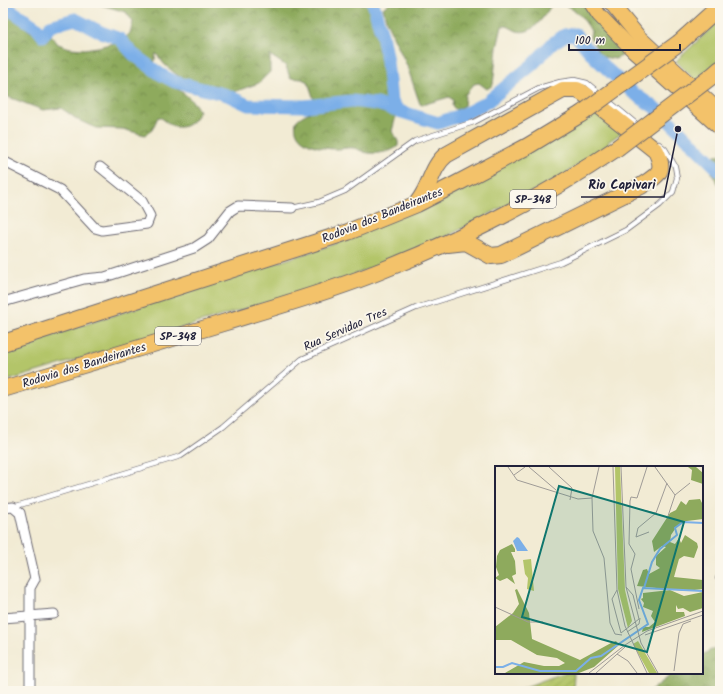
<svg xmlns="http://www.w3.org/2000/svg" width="723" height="694" font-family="Kalam,sans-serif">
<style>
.grass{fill:#b3c569;stroke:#6a7452}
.forest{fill:url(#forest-crowns);stroke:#58664c}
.garden{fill:url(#garden-furrows);stroke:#6a7452}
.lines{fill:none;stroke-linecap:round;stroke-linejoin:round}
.river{stroke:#7bafe8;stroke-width:13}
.lane-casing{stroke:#6b6871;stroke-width:6}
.street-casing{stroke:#6b6871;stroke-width:11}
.primary-casing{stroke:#6b6871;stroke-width:16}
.highway-casing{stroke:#6b6871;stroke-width:18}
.lane{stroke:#fff;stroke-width:4.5}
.street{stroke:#fff;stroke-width:9}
.primary{stroke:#f3c26a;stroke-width:14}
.highway{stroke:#f3c26a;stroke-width:16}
.highway-bridge-casing{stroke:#6b6871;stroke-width:18;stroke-linecap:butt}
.highway-bridge{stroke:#f3c26a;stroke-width:16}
.labels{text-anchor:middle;stroke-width:3.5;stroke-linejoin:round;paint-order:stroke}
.shield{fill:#fbf7ec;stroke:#636270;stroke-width:1}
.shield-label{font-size:11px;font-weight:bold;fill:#22223b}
.street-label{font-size:12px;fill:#22223b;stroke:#fbf7ec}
.inset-river{fill:none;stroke:#7bafe8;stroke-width:2}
.inset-road{fill:none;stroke:#9f9b97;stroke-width:1}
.view{fill:#0f766e;fill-opacity:0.15;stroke:#0f766e;stroke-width:2}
.inset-edge{fill:none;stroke:#22223b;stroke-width:2}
.leader{fill:none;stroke:#22223b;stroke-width:1.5}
.callout-dot{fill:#22223b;stroke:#fbf7ec;stroke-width:1.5}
.callout-label{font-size:13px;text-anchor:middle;font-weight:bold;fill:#22223b;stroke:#fbf7ec;stroke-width:3.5;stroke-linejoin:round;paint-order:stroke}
</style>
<defs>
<pattern id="forest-crowns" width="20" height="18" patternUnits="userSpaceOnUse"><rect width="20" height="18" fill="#8eaa5d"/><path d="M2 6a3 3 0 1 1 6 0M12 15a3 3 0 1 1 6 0" fill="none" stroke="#748a4e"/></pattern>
<pattern id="garden-furrows" width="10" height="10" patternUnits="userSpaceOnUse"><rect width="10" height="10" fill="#b3c569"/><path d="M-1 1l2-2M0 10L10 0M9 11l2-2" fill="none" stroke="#9aa95c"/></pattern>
</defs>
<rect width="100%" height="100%" fill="#fbf7ec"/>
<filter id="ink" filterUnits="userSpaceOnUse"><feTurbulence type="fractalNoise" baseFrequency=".025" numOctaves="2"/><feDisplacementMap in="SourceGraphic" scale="8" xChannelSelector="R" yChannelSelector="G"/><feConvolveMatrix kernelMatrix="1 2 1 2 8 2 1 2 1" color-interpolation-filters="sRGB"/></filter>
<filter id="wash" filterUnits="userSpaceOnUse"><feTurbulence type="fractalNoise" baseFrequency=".012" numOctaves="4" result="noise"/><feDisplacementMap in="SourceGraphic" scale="16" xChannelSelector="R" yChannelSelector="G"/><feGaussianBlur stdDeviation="0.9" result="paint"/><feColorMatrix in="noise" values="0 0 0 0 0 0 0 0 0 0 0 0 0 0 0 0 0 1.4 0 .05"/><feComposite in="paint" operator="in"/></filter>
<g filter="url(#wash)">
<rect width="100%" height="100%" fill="#f2ebd4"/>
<!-- grass -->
<g class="grass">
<path d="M720 20V60L696 81 676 61Z"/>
<path d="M598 109 624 131 608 142 609 144 563 175 440 240 343 279 3 382V351L338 243Z"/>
</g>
<!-- forest -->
<g class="forest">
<path d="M3 3 11 12 22 19 28 30 34 33 51 35 58 44 70 48 84 49 98 47 122 41 130 33 133 22 126 12 94 3H369L386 35 388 62 394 98 390 110 396 116 392 131 398 141V146C392 152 377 154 369 153 364 153 359 149 354 148 349 147 343 149 338 149 321 149 291 144 296 121 302 114 314 112 318 105L314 100 308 82 302 79 290 78 286 66 270 55V72L259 83 231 93 214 95 195 87 177 75 164 64 156 53 154 66 157 77C171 85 192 95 199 111 194 123 183 132 169 124 165 121 163 118 158 117L152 130 145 135 122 129 96 128 78 120 61 108 43 110 3 95Z"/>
<path d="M389 3H553C545 14 534 36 517 31 511 29 509 25 502 26L497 48 493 85 487 89 479 83 474 84 465 95 464 106 456 110 452 106 453 100 449 97 422 105 420 104 407 66 387 23 383 8Z"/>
<path d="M560 3H584L621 45 623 52 622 56 615 59 598 56 596 47 590 37 591 31C584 18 574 8 560 3Z"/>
<path d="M720 154V188L712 173 714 156Z"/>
<path d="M720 645V691H650L674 673H702V655Z"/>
</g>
<!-- garden -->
<path class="garden" d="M563 673H574L573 691H514Z"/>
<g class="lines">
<!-- river -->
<g class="river">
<path d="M373 3 382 35 387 61 391 101 399 111 438 123 464 114 487 102 532 65 553 43 565 35 575 34 594 57 632 92 658 110 720 171"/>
<path d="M3 5 36 27 43 36 50 26 75 19 101 32 120 39 133 54 160 74 175 82 227 95 248 105 305 106 351 101 377 104 399 111"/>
</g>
</g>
</g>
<g filter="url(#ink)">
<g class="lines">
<defs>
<g id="lane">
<path d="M292 208 319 202 345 191 415 141 474 122 539 88 560 82 574 80 587 83 640 127"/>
<path d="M13 507 181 456 223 427 302 359 416 308 561 262 626 230 660 205 673 192 677 178 675 166 665 149 659 144"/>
<path d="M718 578 720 579"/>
</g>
<g id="street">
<path d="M3 161 60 190 95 228 102 230 147 224 150 216 142 201 100 167"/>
<path d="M3 302 84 279 105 277 194 248 208 239 230 211 238 206 292 208"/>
<path d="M3 508 13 507 20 513 35 579 30 588V691"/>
<path d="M3 618 54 614"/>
</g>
<g id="primary">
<path d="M591 3 599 15 633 50 720 128"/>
<path d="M611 3 639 37 720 112"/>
</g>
<g id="highway">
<path d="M680 42 720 6"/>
<path d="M712 76 720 69"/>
<path d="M418 202C431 186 431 167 446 155L563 90H577L583 93 656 151C666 172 658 175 641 186L501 255 491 256 466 242 448 244"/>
<path d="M3 343 348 232 417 204 456 184 528 146 581 114"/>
<path d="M3 389C77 367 152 344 226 322 277 306 329 292 378 272 462 239 543 198 617 148"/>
</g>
</defs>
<!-- lane casing -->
<use href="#lane" class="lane-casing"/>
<!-- street casing -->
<use href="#street" class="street-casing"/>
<!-- primary casing -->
<use href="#primary" class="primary-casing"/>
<!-- highway casing -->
<use href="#highway" class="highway-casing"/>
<!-- lane -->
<use href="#lane" class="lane"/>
<!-- street -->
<use href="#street" class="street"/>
<!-- primary -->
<use href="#primary" class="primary"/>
<!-- highway -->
<use href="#highway" class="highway"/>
<defs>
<g id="highway-bridge">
<path d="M581 114 680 42"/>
<path d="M617 148 712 76"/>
</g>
</defs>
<!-- highway-bridge casing -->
<use href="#highway-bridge" class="highway-bridge-casing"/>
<!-- highway-bridge -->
<use href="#highway-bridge" class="highway-bridge"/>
</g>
</g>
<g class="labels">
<!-- shield labels -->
<g class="shield">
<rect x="510" y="190" width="46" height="18" rx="3"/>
<rect x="155" y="327" width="46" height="18" rx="3"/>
</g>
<g class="shield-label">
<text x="533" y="203">SP-348</text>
<text x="178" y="340">SP-348</text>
</g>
<!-- street labels -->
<g class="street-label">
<text transform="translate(382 215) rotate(-22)" y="4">Rodovia dos Bandeirantes</text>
<text transform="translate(345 329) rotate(-24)" y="4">Rua Servidao Tres</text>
<text transform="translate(84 365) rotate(-17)" y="4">Rodovia dos Bandeirantes</text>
</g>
</g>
<!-- overview -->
<g transform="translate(495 466)">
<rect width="208" height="208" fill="#f2ebd4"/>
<path d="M120 1H125L130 124 137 155 133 162 123 123ZM143 175 162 207H154L138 178Z" fill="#b3c569"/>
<path d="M193 1H201L208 7V18L196 14 197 4ZM205 33 208 39V53L192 55 182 60 176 69 175 76 180 78 184 72 186 77 190 69 202 77 203 81 199 92 189 90 184 93 179 111 208 114V123L191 125 142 120 148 104 152 103 154 108 165 102 161 99V90L171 81 167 80 159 86 157 75 175 47 181 44 186 35 191 39 194 34ZM17 78 20 83V86H16L20 95 21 108 17 110 20 118 12 112 5 115 0 112 4 109 1 101 2 90 5 84ZM22 123 34 147 37 173 85 194 116 177 121 175 124 179 99 201 84 207H10L29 196 49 200H64L70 197 62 192 42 189 16 174H0V161L18 147 24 138 20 124ZM175 124 189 130 208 126V142L195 146 188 142 183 143 181 139V146H189L190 150 147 166 148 161H154L160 156 156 150 158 145 148 141 149 137 146 133 148 132V127Z" fill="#8eaa5d"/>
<path d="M36 93 39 125 32 123 33 112 30 108 28 94Z" fill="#b3c569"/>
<path d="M22 71 24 72 33 85H22L18 75Z" fill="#7bafe8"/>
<path class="inset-river" d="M149 122 157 96 165 83 182 69 180 62 188 56 208 57M0 201H8L17 197 45 205H81L96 192 106 190 153 158 144 134 148 122 208 125"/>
<path class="inset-road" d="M13 1 22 14 83 33 97 32M34 1 61 24M54 1 77 22 75 34M104 1 97 32 98 65 109 92 115 157 120 168 127 169M118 1 122 124 130 160 152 207M126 1 131 121 146 177 163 207M160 1 180 29 173 50M19 9 30 1M180 29 195 17M147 44 161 47M154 66 141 71 143 62 161 47 172 17M122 124 117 133 126 167 144 153 138 129 131 121M0 141 33 156H48M144 143 136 103 140 88 134 78 135 35 136 31 142 32 152 1M132 166 144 158 145 152M150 169 208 149M122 188 133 195 142 207M179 205 184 167 188 158 196 155M94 207 130 179 152 165 208 145M101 207 130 181"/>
<path class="view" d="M64 20 189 56 152 186 27 151Z"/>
<rect width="208" height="208" class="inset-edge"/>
</g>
<!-- callouts -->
<path class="leader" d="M678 129L664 197H581"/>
<circle class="callout-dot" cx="678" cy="129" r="4"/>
<g class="callout-label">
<text x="622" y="189">Rio Capivari</text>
</g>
<!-- margin -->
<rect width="723" height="694" fill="none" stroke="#fbf7ec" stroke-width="16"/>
<!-- scale -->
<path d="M569 44v6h111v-6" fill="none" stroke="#22223b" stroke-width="2"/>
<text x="575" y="44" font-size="12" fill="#22223b" stroke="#fbf7ec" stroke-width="3" paint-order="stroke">100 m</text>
</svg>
